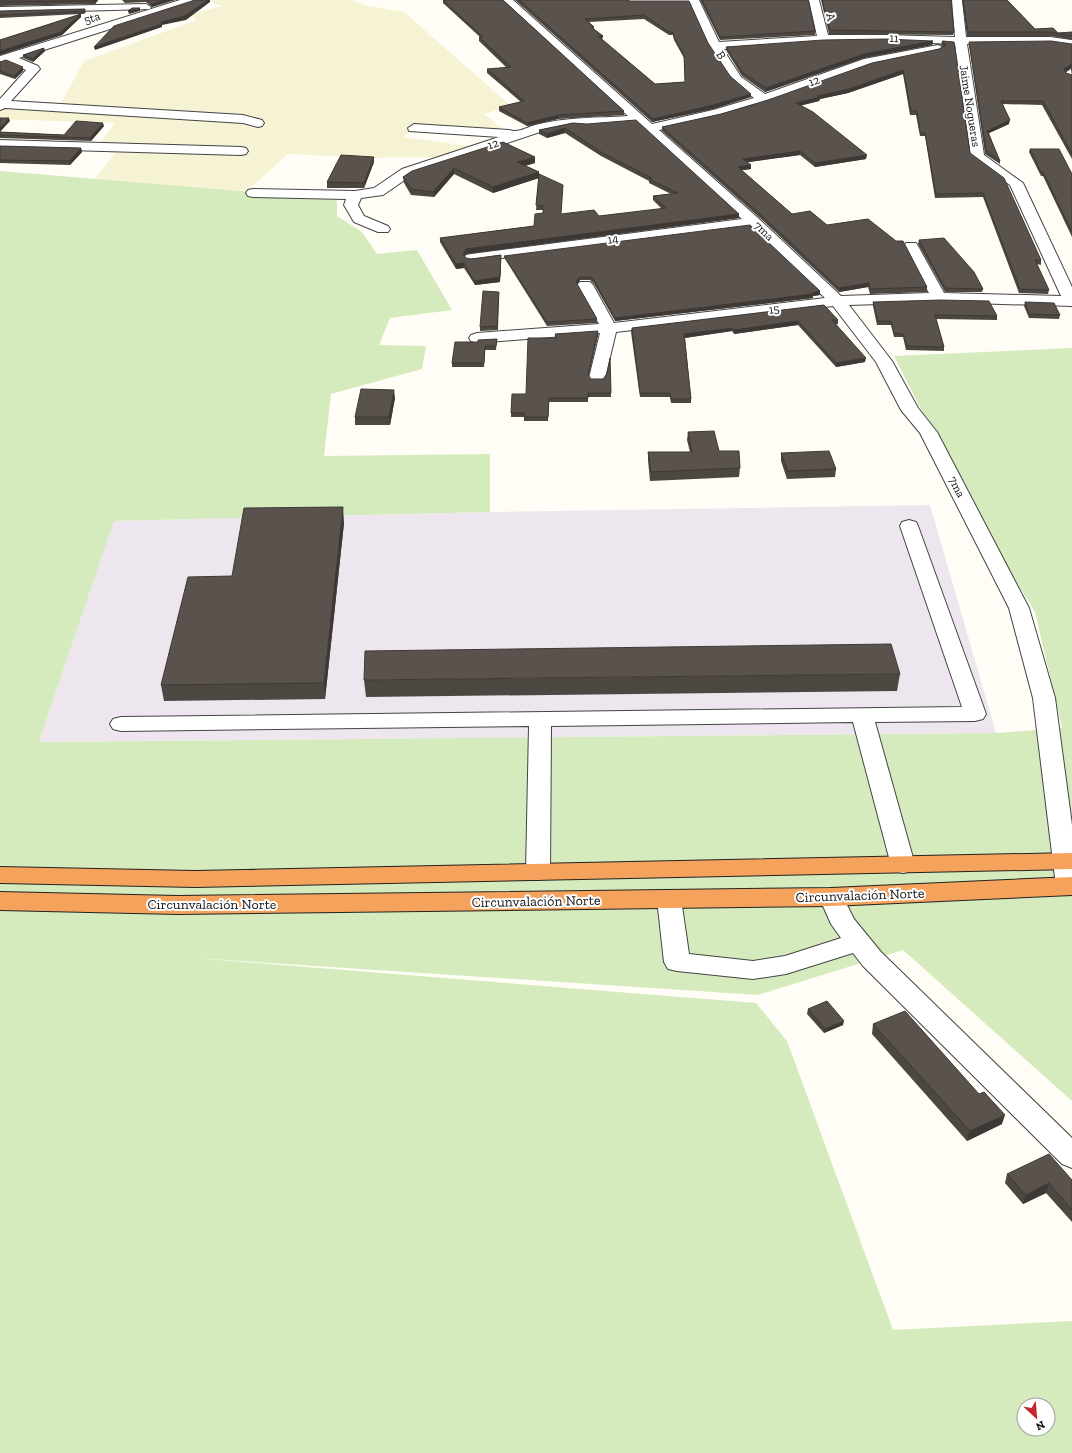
<svg xmlns="http://www.w3.org/2000/svg" width="1072" height="1453" font-family="'Zilla Slab',serif">
<style>
.industrial{fill:#eee6ef}
.farmland{fill:#f6f3d4}
.green{fill:#d5ebbd;fill-rule:evenodd}
.lines{fill:none;stroke-linecap:round;stroke-linejoin:round}
.minor-casing{stroke:#444;stroke-width:2}
.highway-casing{stroke:#222;stroke-width:2}
.minor{fill:#fff;fill-rule:evenodd}
.highway{fill:#f5a25d;fill-rule:evenodd}
.wall{fill:#4d4742;fill-rule:evenodd}
.shaded-wall{fill:#3f3936}
.building{fill:#5a524d;stroke:#3f3936;fill-rule:evenodd}
.labels{text-anchor:middle;stroke-width:4;stroke-linejoin:round;paint-order:stroke}
.far-street-label{font-size:12px;fill:#111;stroke:#fff}
.street-label{font-size:14px;fill:#111;stroke:#fff}
</style>
<rect width="100%" height="100%" fill="#fffdf5"/>
<!-- industrial -->
<path class="industrial" d="M930 505 996 733 39 742 114 521 490 512Z"/>
<!-- farmland -->
<path class="farmland" d="M205 0H351L364 5 404 12 511 106 484 114 506 132 414 128 403 137 470 146 436 157 373 158 288 154 247 191 94 180 119 148 98 146 115 123 0 119V102L61 103 84 61 197 20 190 15 222 6Z"/>
<!-- green -->
<path class="green" d="M0 171 337 199V216L362 232 377 254 417 250 452 310 390 318 379 345 426 346 422 369 331 394 324 456 490 454V512L114 521 39 742 996 733 1062 728 1035 612 970 506 894 356 1072 348V1101L903 950 758 995 194 958 756 1003 787 1041 893 1330 1072 1321V1453H0ZM1024 1405H1048V1429H1024Z"/>
<g class="lines">
<defs>
<g id="minor">
<path d="M180 0H196L195 2 19 58 38 66 40 69 11 101 243 115 262 120 264 123 262 126 258 127 243 123 5 108 0 110V99L26 70 7 62 0 64V56Z"/>
<path d="M502 0H513L652 124 713 110 754 98 731 79 709 46 690 3H630L625 0H699L719 42 817 36 809 0H819L828 35H885L955 37 952 0H962L966 37H1050L1072 40V46L1050 43 967 44 984 155 1023 183 1072 287V306L939 302 849 305 892 361 918 408 937 432 1029 608 1055 698 1072 825V893L1068 895 1059 892 1056 886 1033 698 1009 608 920 433 901 410 876 362 833 306 616 332 605 378 603 382 597 383 591 382 589 378 600 333 477 343 471 341 469 338 471 335 477 333 599 324 577 285 580 282H590L593 285 614 323 825 298 750 227 471 262 466 261 464 258 466 255 471 254 742 219 636 123 587 127 573 126 543 131 412 175 383 195 361 198 358 205 364 216 388 226 390 229 388 232H378L354 222 344 205 346 199 253 197 248 196 246 193 248 190 253 189 355 191 374 188 402 169 499 137 409 131 408 128 414 124 509 130C519 133 525 128 535 125 565 117 597 118 628 116ZM885 41 955 44 971 157 1010 185 1061 296 944 293 918 246 916 243H906L904 246 929 293 841 296 759 219 659 130 720 116 767 102 871 65 938 51 944 48 938 45 864 59 765 94 741 77 723 49 823 42Z"/>
<path d="M146 4 151 7 150 9 0 13V7Z"/>
<path d="M1071 69 1072 77 1067 76 1065 73Z"/>
<path d="M0 140 241 147 246 148 248 151 246 154 241 155 0 148Z"/>
<path d="M909 520 916 522 918 526 986 714 983 719 975 721 875 722 915 865 912 871 903 873 894 871 891 865 853 722 551 726 550 872 547 878 538 880 529 878 526 872 529 726 121 731 113 729 110 724 113 719 121 717 962 707 900 526 902 522Z"/>
<path d="M831 888 840 891 854 919 881 952 1072 1138V1168L1062 1164 863 966 853 953 786 974 753 979 677 971 668 969 664 962 657 899 660 893 669 890 678 893 681 899 689 954 753 961 785 956 841 938 831 924 819 897 822 891Z"/>
</g>
<g id="highway">
<path d="M1072 853V869L195 887 0 883V867L195 871Z"/>
<path d="M1072 877V895L831 906 178 914 0 910V892L178 896 831 888Z"/>
</g>
</defs>
<!-- minor casing -->
<use href="#minor" class="minor-casing"/>
<!-- highway casing -->
<use href="#highway" class="highway-casing"/>
<!-- minor -->
<use href="#minor" class="minor"/>
<!-- highway -->
<use href="#highway" class="highway"/>
</g>
<!-- wall -->
<g class="wall">
<path d="M0 0H98L95 4 0 6Z"/>
<path d="M122 0H175L152 7 146 2 125 3Z"/>
<path d="M443 0H503L624 111V115L558 119 527 126 499 111V107L521 102 487 73V69L507 68 479 41V37H480L443 3Z"/>
<path d="M515 0H628L708 43 730 76 751 97 713 109 652 122ZM644 19 669 35H673L674 40 684 58 685 82 655 84 602 39 603 36 594 29V27L589 22Z"/>
<path d="M700 0H808L815 31V35L720 40Z"/>
<path d="M821 0H951L954 32 953 35 829 34Z"/>
<path d="M962 0H1007L1035 29 1058 33 1072 32V40L1050 36H967Z"/>
<path d="M85 9 86 12 84 14H81V17L62 35 0 55V40L80 14 0 18V11Z"/>
<path d="M933 41 932 45 864 58 765 92 742 76 726 50V47Z"/>
<path d="M942 41 954 42 970 153 1041 260V265L1037 264 1049 290 1048 294 1019 293 983 197 935 198 925 136H920L916 115H910L903 74 848 93 820 99 819 101 801 105 866 159 815 167 800 155 747 162 751 165V169L741 170 792 214 827 225 927 287V292L870 294 868 287 839 292 760 218 662 131V127L721 114 939 49 943 47 941 45Z"/>
<path d="M969 42 1072 44V71L1071 68 1065 71 1066 73 1072 75V159L1042 105 1003 104 1009 124 989 133 1000 161V164L985 154 969 45Z"/>
<path d="M44 48 45 51 33 62 23 58V55Z"/>
<path d="M0 62 23 67V71L15 79 0 74Z"/>
<path d="M573 123 739 214V218L466 254 464 256 466 258 471 259 501 255 500 282 475 285 464 268 456 269 440 242V238L534 226 543 213V210H536L539 174 561 214 599 216 662 209 653 200V196L671 194 649 183V181L601 156 565 133 547 138 539 134V130Z"/>
<path d="M104 126 91 141 0 138V132L64 135Z"/>
<path d="M0 146 81 148 82 152 70 165 0 163Z"/>
<path d="M1030 149 1072 174V237L1043 176H1041L1029 152Z"/>
<path d="M374 162 364 188H327V182Z"/>
<path d="M535 163 525 166 539 172V178L493 193 454 174 434 197 411 195 404 183 403 177 412 171Z"/>
<path d="M919 240 983 289 982 292H945L918 244Z"/>
<path d="M504 256 820 291V295L813 296V298L615 321 594 284 590 280H580L577 284 597 319V323L547 326 505 259Z"/>
<path d="M499 296 498 330 480 331V327Z"/>
<path d="M873 302 997 316V320L936 319 944 347V351L906 350 903 337H894L891 325H877L873 306Z"/>
<path d="M1025 302 1060 315 1059 319 1029 318 1024 306Z"/>
<path d="M824 305 838 320V324H836L865 362 836 367 798 325 734 334 732 331 685 338 691 399V403H671L670 397H640L631 332 632 328Z"/>
<path d="M598 331V335L588 376 591 379H603L607 374 610 358 611 397H588V402H549L548 421H524V417H511V413L526 394 555 338V334Z"/>
<path d="M497 339 496 350H485L484 367H452V363L478 342Z"/>
<path d="M395 398 390 425H355V417Z"/>
<path d="M688 432 719 451 740 468 739 477 650 481 648 460V452H690L687 440Z"/>
<path d="M781 453 836 469 835 477 787 479 781 461Z"/>
<path d="M344 523 325 699 164 701 161 685 232 576Z"/>
<path d="M900 674 897 691 366 697 364 680Z"/>
<path d="M808 1009 843 1025 824 1033 807 1014Z"/>
<path d="M873 1024 979 1094 1002 1124 967 1141 872 1034Z"/>
<path d="M1007 1174 1072 1180V1222L1046 1193 1023 1204 1005 1183Z"/>
</g>
<!-- shaded-wall -->
<g class="shaded-wall">
<path d="M95 0H98L95 4 94 1Z"/>
<path d="M165 0H175L152 7V4Z"/>
<path d="M208 0H210V2L186 20 162 25V27L95 50 94 47Z"/>
<path d="M140 8V11L129 14 128 11Z"/>
<path d="M81 14V17L62 35 0 55V51Z"/>
<path d="M598 36H603L602 39 598 40Z"/>
<path d="M933 41 932 45 864 58 765 92 766 88 864 54Z"/>
<path d="M44 48 45 51 33 62V59Z"/>
<path d="M1072 64 1071 68 1064 73V69Z"/>
<path d="M23 67V71L15 79 14 76Z"/>
<path d="M903 70V74L848 93 820 99 819 101 796 107V103L817 96Z"/>
<path d="M751 94V97L713 109 652 122 653 119Z"/>
<path d="M558 115V119L527 126V123Z"/>
<path d="M9 118 10 121 0 132V128Z"/>
<path d="M1010 120 1009 124 987 134V131Z"/>
<path d="M103 123 104 126 91 141 90 138Z"/>
<path d="M565 128V133L547 138V134Z"/>
<path d="M81 148 82 152 70 165V161Z"/>
<path d="M800 151V155L743 163V159Z"/>
<path d="M867 155 866 159 815 167V163Z"/>
<path d="M374 157V162L364 188V183Z"/>
<path d="M535 157V163L517 168V162Z"/>
<path d="M751 165V169L737 171 738 167Z"/>
<path d="M454 168V174L434 197 433 192Z"/>
<path d="M539 172V178L493 193V187Z"/>
<path d="M739 214V218L466 254 463 259V254L466 249Z"/>
<path d="M501 255 500 282 475 285 474 281Z"/>
<path d="M464 263V268L456 269V264Z"/>
<path d="M580 277V280L576 286V282Z"/>
<path d="M869 283 868 287 839 292V288Z"/>
<path d="M820 291V295L813 296V298L615 321V318Z"/>
<path d="M798 321V325L734 334V330Z"/>
<path d="M732 328V331L684 338V334Z"/>
<path d="M598 331V335L588 379V375Z"/>
<path d="M866 358 865 362 836 367V363Z"/>
<path d="M394 390 395 398 390 425 389 417Z"/>
<path d="M343 507 344 523 325 699 324 683Z"/>
<path d="M844 1021 843 1025 824 1033 825 1029Z"/>
<path d="M1005 1115 1002 1124 967 1141 970 1131Z"/>
<path d="M1049 1183 1046 1193 1023 1204 1026 1195Z"/>
</g>
<!-- building -->
<g class="building">
<path d="M0 0H95L94 1 0 2Z"/>
<path d="M146 0H165L152 4Z"/>
<path d="M195 0H208L185 16 161 22 162 24 94 47 114 26Z"/>
<path d="M443 0H503L624 111 558 115 527 123 499 107 524 101 487 69 511 67 479 37H483Z"/>
<path d="M519 0H628L630 1H689L708 43 730 76 751 94 713 105 653 119ZM644 15 669 32H673L674 37 684 55 685 82 655 84 598 36H603L591 27H594L585 19Z"/>
<path d="M702 0H808L815 31 720 37Z"/>
<path d="M822 0H951L954 32 830 30Z"/>
<path d="M963 0H1007L1035 29 1053 28 1058 33 1072 32V36L1051 32H968Z"/>
<path d="M132 8H140L128 11Z"/>
<path d="M85 9 84 11 0 15V11Z"/>
<path d="M81 14 61 32 0 51V40Z"/>
<path d="M885 39 933 41 864 54 766 88 742 72 726 47 823 40Z"/>
<path d="M942 41 954 42 970 153 1004 178 1041 260H1035L1049 290 1020 289 983 193 936 194 925 133 920 132 917 111H911L903 70 849 89 817 96 820 97 796 103 813 112 867 155 815 163 800 151 743 159 751 165 738 167 792 214 810 211 827 225 868 219 896 241H903L927 287 870 289 869 283 839 288 760 214 662 127 721 114 768 100 872 63 939 49 946 45Z"/>
<path d="M1051 41 1072 44V65V64L1064 69 1066 73 1072 75V154L1043 101H1001L1010 120 987 131 1000 161 986 150 969 42Z"/>
<path d="M44 48 33 59 23 55Z"/>
<path d="M6 60 23 67 14 76 0 71V62Z"/>
<path d="M0 118H9L0 128Z"/>
<path d="M636 120 739 214 466 249 463 254 466 258 471 259 501 255 500 277 474 281 464 263 456 264 440 238 534 226 535 214 543 213V206L536 205 539 174 563 185 561 214 594 210 599 216 666 208 653 196 678 193 649 179 652 178 601 152 565 128 547 134 539 130 573 123 587 124Z"/>
<path d="M76 121 103 123 90 138 0 135V132L64 135Z"/>
<path d="M503 142 535 157 517 162 539 172 493 187 454 168 433 192 411 189 403 177 412 171Z"/>
<path d="M0 146 81 148 70 161 0 160Z"/>
<path d="M1030 149H1059L1072 174V232L1043 172H1041Z"/>
<path d="M341 155 374 157 364 183 327 182Z"/>
<path d="M750 225 820 291 812 293 813 294 615 318 594 280 590 277H580L576 282 597 319 547 322 504 256Z"/>
<path d="M944 238 974 272 983 289 945 288 919 240Z"/>
<path d="M483 291 499 292 497 326 480 327Z"/>
<path d="M940 300 989 301 997 316 935 315 944 347 907 346 903 334 894 333 891 321H878L873 302Z"/>
<path d="M1025 302 1054 303 1060 315 1029 314Z"/>
<path d="M824 305 838 320H832L866 358 836 363 798 321 734 330 732 328 684 334 691 399H671L670 393H640L632 328Z"/>
<path d="M598 331 588 375 591 379H603L607 374 610 358 611 393H588V398H549L548 417H524V413H511L512 394H526L528 338H557L555 334Z"/>
<path d="M497 339 496 346H485L484 363H452L455 342H478V340Z"/>
<path d="M361 389 394 390 389 417H355Z"/>
<path d="M714 431 719 451H739L740 468 651 472 648 452H692L688 432Z"/>
<path d="M829 451 836 469 788 471 781 453Z"/>
<path d="M343 507 324 683 161 685 188 577 232 576 244 508Z"/>
<path d="M891 644 900 674 364 680 365 651Z"/>
<path d="M827 1001 844 1021 825 1029 808 1009Z"/>
<path d="M905 1011 979 1094 984 1092 1005 1115 970 1131 873 1024Z"/>
<path d="M1049 1154 1072 1180V1210L1049 1183 1026 1195 1007 1174Z"/>
</g>
<g class="labels">
<!-- far-street labels -->
<g class="far-street-label">
<text transform="translate(831 17) rotate(78)" y="4">A</text>
<text transform="translate(92 18) rotate(-18)" y="4">5ta</text>
<text transform="translate(894 38) rotate(2)" y="4">11</text>
<text transform="translate(721 55) rotate(57)" y="4">B</text>
<text transform="translate(814 81) rotate(-19)" y="4">12</text>
<text transform="translate(970 106) rotate(81)" y="4">Jaime Nogueras</text>
<text transform="translate(493 144) rotate(-18)" y="4">12</text>
<text transform="translate(764 231) rotate(43)" y="4">7ma</text>
<text transform="translate(613 239) rotate(-7)" y="4">14</text>
<text transform="translate(774 309) rotate(-7)" y="4">15</text>
<text transform="translate(957 487) rotate(63)" y="4">7ma</text>
</g>
<!-- street labels -->
<g class="street-label">
<text transform="translate(860 895) rotate(-2)" y="5">Circunvalación Norte</text>
<text transform="translate(536 901) rotate(-1)" y="5">Circunvalación Norte</text>
<text x="212" y="909">Circunvalación Norte</text>
</g>
</g>
<!-- north arrow -->
<g transform="translate(1036 1417) rotate(154)"><circle r="19" fill="#ffffff" stroke="#a0a0a0"/>
<path d="M0-3L7 15L0 10L-7 15Z" fill="#c4262e"/>
<text y="-6" font-size="11" font-weight="bold" text-anchor="middle" fill="#111111">N</text>
</g>
</svg>
